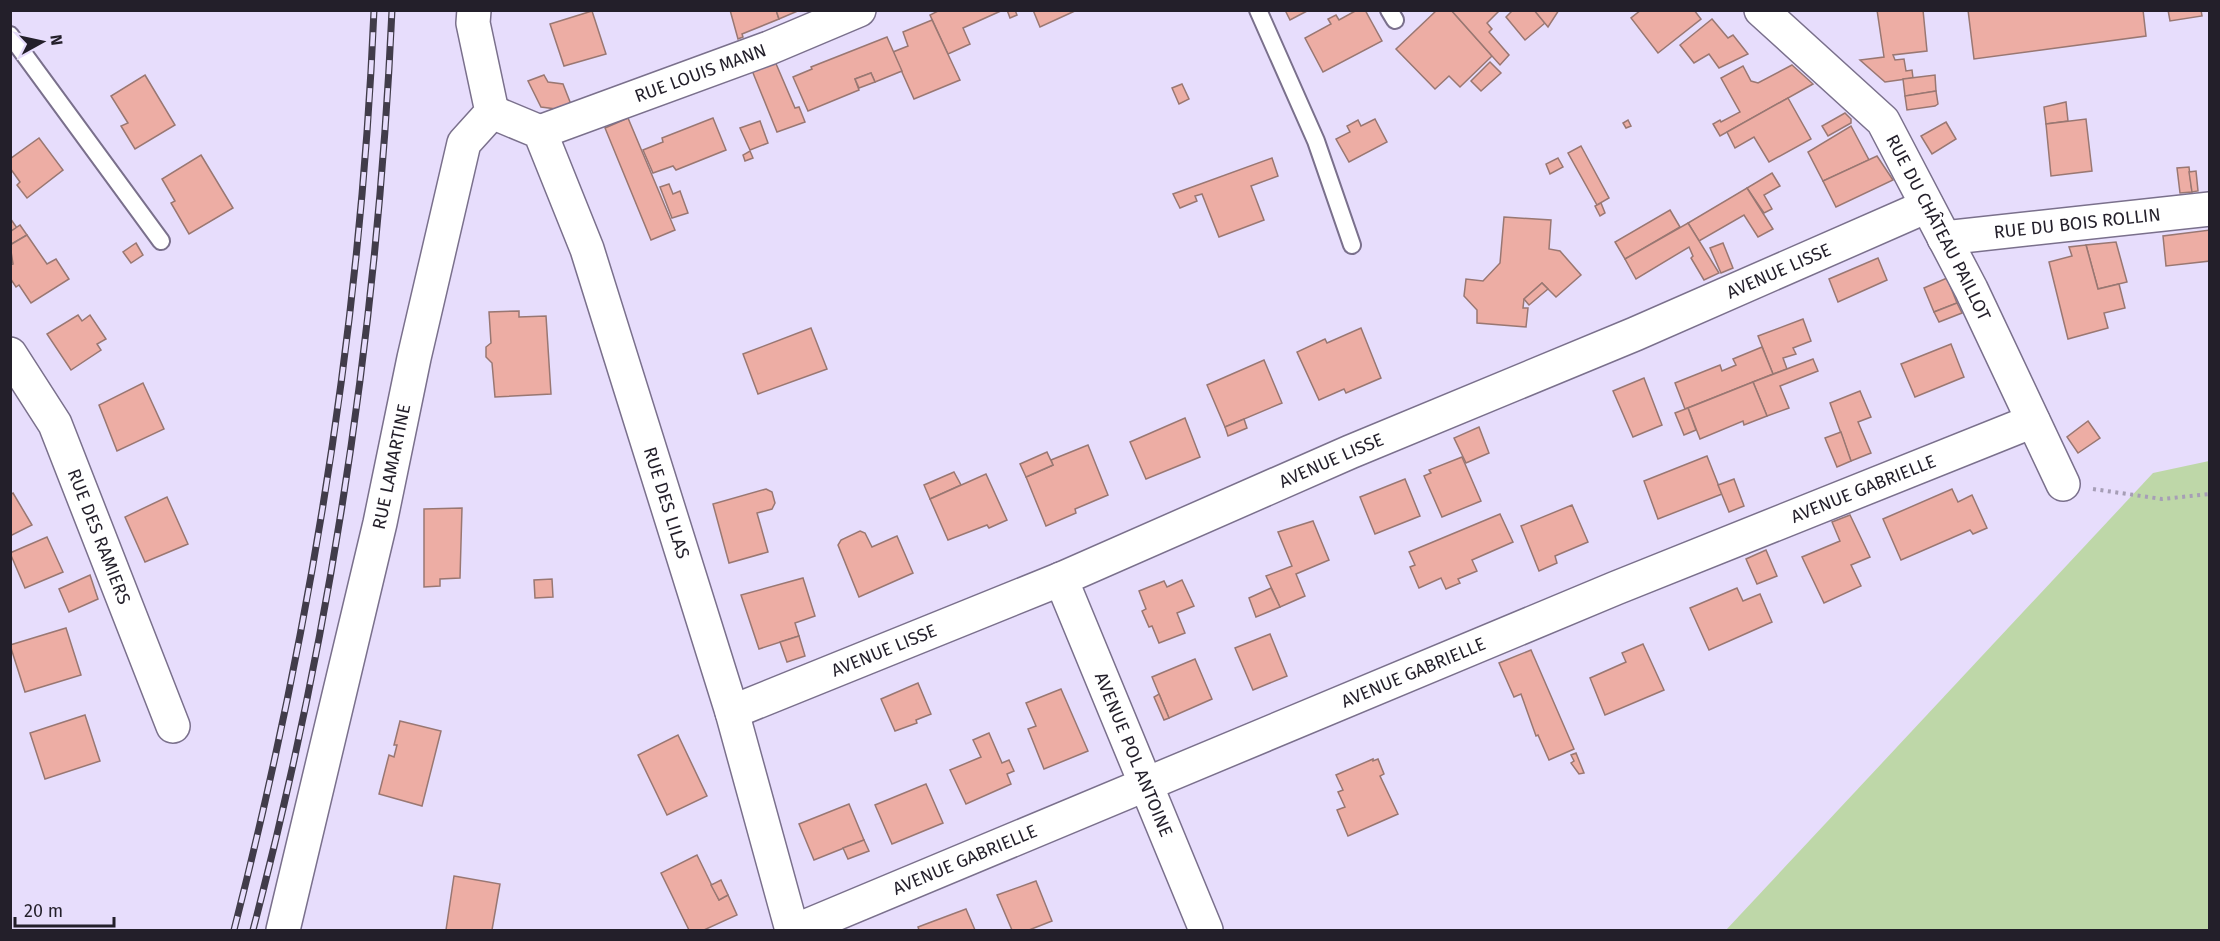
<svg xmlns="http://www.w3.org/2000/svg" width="2220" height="941" font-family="'Fira Sans',sans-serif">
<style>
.green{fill:#bed7a8}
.building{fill:#edada4;stroke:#997772;stroke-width:1.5}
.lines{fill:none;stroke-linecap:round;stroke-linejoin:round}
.lane-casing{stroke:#7a708c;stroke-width:20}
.street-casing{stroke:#7a708c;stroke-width:36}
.path{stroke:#a69eb6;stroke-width:4;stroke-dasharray:3 4.5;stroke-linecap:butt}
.lane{stroke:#fff;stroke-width:16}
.street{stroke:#fff;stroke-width:33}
.rail-casing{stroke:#413c4a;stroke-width:7}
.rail{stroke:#e7ddfc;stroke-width:4.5;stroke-dasharray:14;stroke-linecap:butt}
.labels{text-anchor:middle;stroke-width:6;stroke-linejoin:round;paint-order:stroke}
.street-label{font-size:18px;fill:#231f2a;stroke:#e7ddfc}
</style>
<rect width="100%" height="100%" fill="#e7ddfc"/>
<!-- green -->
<path class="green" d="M2209 461V930H1726L2153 473Z"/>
<!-- building -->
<g class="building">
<path d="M730 10H776L779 19 742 34 743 37 738 39Z"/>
<path d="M776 10H800L779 19Z"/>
<path d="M940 10H1003L963 28 970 44 948 54 930 15Z"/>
<path d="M1007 10H1015L1017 15 1010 18Z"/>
<path d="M1033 10H1077L1040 27Z"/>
<path d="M1285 10H1309L1290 20Z"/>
<path d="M1357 10H1365L1382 41 1323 72 1305 38 1331 24 1328 19 1336 15 1339 20Z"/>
<path d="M1437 10H1451L1492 56 1460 87 1449 76 1435 89 1396 49Z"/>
<path d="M1451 10H1500L1487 23 1492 29 1489 32 1509 55 1500 65Z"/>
<path d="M1513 10H1534L1545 23 1525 40 1506 17Z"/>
<path d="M1534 10H1559L1548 27Z"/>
<path d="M1641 10H1694L1701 19 1658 53 1631 18Z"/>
<path d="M1877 10H1923L1927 51 1893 55 1895 60 1904 59 1906 71 1912 70 1913 78 1885 82 1860 60 1884 57Z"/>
<path d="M1968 10H2143L2146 36 1974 59Z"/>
<path d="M2168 10H2201L2202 16 2170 21Z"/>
<path d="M592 11 606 54 564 66 550 24Z"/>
<path d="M1712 19 1728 38 1733 35 1748 54 1719 68 1709 54 1694 63 1680 45Z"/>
<path d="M932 20 960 80 914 99 893 52 908 46 903 32Z"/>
<path d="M887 37 902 71 875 82 871 73 855 79 859 90 808 111 793 77 812 69 811 67Z"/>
<path d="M774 59 795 108 799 107 805 122 777 132 751 68Z"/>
<path d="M1490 62 1501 73 1481 91 1471 81Z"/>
<path d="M1792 65 1813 84 1720 136 1713 124 1720 120 1721 122 1740 112 1721 78 1743 66 1751 81 1758 83Z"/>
<path d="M871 73 875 82 859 88 855 79Z"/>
<path d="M145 75 175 125 135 149 121 126 128 123 111 96Z"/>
<path d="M544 75 548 82 563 84 572 107 564 110 541 107 528 81Z"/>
<path d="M1935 75 1936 91 1905 96 1903 79Z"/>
<path d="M1182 84 1189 99 1179 104 1172 88Z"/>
<path d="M1936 91 1938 104 1935 106 1907 110 1905 96Z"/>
<path d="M1788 98 1811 139 1769 162 1754 137 1735 148 1727 132Z"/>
<path d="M2066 102 2068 121 2046 124 2044 107Z"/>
<path d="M1845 113 1851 119V123L1828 136 1822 126Z"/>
<path d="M628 118 675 230 651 240 605 128Z"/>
<path d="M713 118 726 150 676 170 673 166 653 173 643 150 663 142 662 138Z"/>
<path d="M1375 119 1387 142 1349 162 1336 139 1350 132 1347 126 1358 120 1361 126Z"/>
<path d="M2086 119 2092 171 2051 176 2046 124Z"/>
<path d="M1628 120 1631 126 1626 128 1623 123Z"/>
<path d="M760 121 768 143 750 150 740 128Z"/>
<path d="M1946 122 1956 139 1932 154 1921 136Z"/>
<path d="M1851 126 1869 160 1823 181 1808 152Z"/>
<path d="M39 138 63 170 27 198 17 185 20 182 10 168V159Z"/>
<path d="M1581 146 1609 198 1597 205 1568 153Z"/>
<path d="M750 151 753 158 745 161 743 155Z"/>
<path d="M201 155 233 208 189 234 171 203 175 201 162 179Z"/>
<path d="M1877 156 1893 180 1836 207 1823 181Z"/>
<path d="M1272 158 1278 176 1251 186 1264 220 1219 237 1202 194 1195 196 1197 201 1180 208 1173 194Z"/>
<path d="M1558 158 1563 167 1550 174 1546 164Z"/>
<path d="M2189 167 2192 192 2180 193 2177 168Z"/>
<path d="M2196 171 2198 191 2192 192 2189 172Z"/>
<path d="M1772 173 1780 186 1764 195 1772 209 1764 213 1747 188Z"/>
<path d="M669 184 673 194 680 191 688 213 672 218 660 187Z"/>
<path d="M1747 188 1773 229 1758 237 1744 215 1699 241 1688 223Z"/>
<path d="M1601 203 1605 213 1600 216 1595 206Z"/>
<path d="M1670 210 1680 227 1625 259 1615 242Z"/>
<path d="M1504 217 1551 220 1549 249 1560 251 1581 275 1556 297 1542 283 1524 299 1523 308H1528L1526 327 1477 323V310L1464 296 1466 279 1483 281 1500 263Z"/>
<path d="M10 218 17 228 10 232Z"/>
<path d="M1688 223 1719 273 1704 280 1691 258 1693 256 1689 247 1636 279 1625 259Z"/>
<path d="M20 225 27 235 10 245V232Z"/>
<path d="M2210 230V261L2166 266 2163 236Z"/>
<path d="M27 235 47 264 56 259 69 279 31 303 19 285 16 287 10 278V265L13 264 10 245Z"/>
<path d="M2116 242 2127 282 2098 289 2086 245Z"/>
<path d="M136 243 143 255 131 263 123 252Z"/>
<path d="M1723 243 1733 268 1721 273 1710 248Z"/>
<path d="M2086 245 2098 289 2119 284 2125 308 2104 313 2108 328 2068 339 2049 262 2072 256 2069 247Z"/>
<path d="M1878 258 1887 280 1838 302 1829 279Z"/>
<path d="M1947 278 1957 303 1934 312 1924 288Z"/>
<path d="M1542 283 1548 289 1529 305 1524 299Z"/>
<path d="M1957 303 1962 313 1939 322 1934 312Z"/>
<path d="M519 311V317L546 316 551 394 495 397 492 363 486 357V347L491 343 489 312Z"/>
<path d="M78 315 82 321 90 315 106 339 97 344 101 350 71 370 47 334Z"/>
<path d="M1803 319 1811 341 1793 348 1796 354 1783 358 1787 369 1773 374 1758 336Z"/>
<path d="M811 328 827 369 758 394 743 354Z"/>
<path d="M1361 328 1381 378 1346 393 1344 389 1319 400 1297 352 1325 339 1327 343Z"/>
<path d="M1951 344 1964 377 1915 397 1901 364Z"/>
<path d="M1762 347 1773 374 1685 409 1675 383 1720 365 1722 371 1736 365 1733 359Z"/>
<path d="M1813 359 1818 371 1780 386 1789 408 1767 416 1753 382Z"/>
<path d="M1264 360 1282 403 1225 427 1207 385Z"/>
<path d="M1644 378 1662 425 1633 437 1613 391Z"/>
<path d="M1753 382 1767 416 1744 425 1743 421 1700 439 1688 408Z"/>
<path d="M143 383 164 429 117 451 99 405Z"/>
<path d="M1860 391 1871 417 1858 422 1871 453 1851 461 1830 403Z"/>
<path d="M1688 408 1696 430 1684 435 1675 413Z"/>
<path d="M1185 418 1200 457 1146 479 1130 442Z"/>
<path d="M1244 419 1247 428 1228 436 1225 427Z"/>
<path d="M2088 421 2100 438 2078 453 2067 437Z"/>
<path d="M1479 427 1489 453 1466 463 1454 438Z"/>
<path d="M1841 432 1851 461 1837 467 1825 438Z"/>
<path d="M1088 445 1108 495 1075 509 1076 513 1046 526 1026 477 1053 465 1051 460Z"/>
<path d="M1047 452 1053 465 1026 477 1020 464Z"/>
<path d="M1707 456 1722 494 1658 519 1644 481Z"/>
<path d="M1462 457 1481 501 1442 517 1424 476 1431 473 1429 470Z"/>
<path d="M954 472 961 485 930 499 924 485Z"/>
<path d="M986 474 1007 520 989 528 987 525 948 540 930 499Z"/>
<path d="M1405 479 1420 516 1375 534 1360 497Z"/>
<path d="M1734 479 1744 506 1729 512 1718 485Z"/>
<path d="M766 489 772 492 775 503 772 509 757 513 768 552 729 563 713 504Z"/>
<path d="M1952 489 1958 502 1972 495 1987 528 1973 534 1970 530 1901 560 1883 519Z"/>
<path d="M13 493 32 525 10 536V495Z"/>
<path d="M167 497 188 544 145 562 125 517Z"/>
<path d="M1572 505 1588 542 1555 556 1557 563 1539 571 1521 526Z"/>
<path d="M462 508 460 578 440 579V586L424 587V509Z"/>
<path d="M1500 514 1513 542 1472 560 1477 571 1458 579 1460 583 1446 589 1441 578 1419 588 1410 567 1415 565 1409 552Z"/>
<path d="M1850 515 1870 557 1851 565 1861 586 1824 603 1802 557 1840 541 1832 522Z"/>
<path d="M1313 521 1329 560 1296 574 1305 596 1280 607 1266 576 1292 566 1278 532Z"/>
<path d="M860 531 865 533 872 547 897 536 913 573 859 597 838 545 841 540Z"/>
<path d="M47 537 63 572 25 588 10 553Z"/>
<path d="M1766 550 1777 576 1757 584 1746 559Z"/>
<path d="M90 575 98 599 69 612 59 589Z"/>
<path d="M803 578 815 616 795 623 799 636 759 649 741 595Z"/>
<path d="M552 579 553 597 535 598 534 580Z"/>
<path d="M1182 580 1194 606 1177 613 1185 633 1159 643 1152 626 1149 627 1142 611 1146 609 1139 591 1164 581 1167 587Z"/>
<path d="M1271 588 1280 607 1256 617 1249 598Z"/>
<path d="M1737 588 1743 601 1760 594 1772 622 1709 650 1690 608Z"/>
<path d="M66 628 81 675 25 692 10 645Z"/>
<path d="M1270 634 1287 676 1253 690 1235 648Z"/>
<path d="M799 636 805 656 787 662 780 642Z"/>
<path d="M1643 644 1664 690 1605 715 1590 678 1626 662 1622 653Z"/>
<path d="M1531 650 1574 749 1549 760 1538 735 1536 736 1521 694 1514 697 1499 663Z"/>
<path d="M1195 659 1212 699 1169 718 1152 677Z"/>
<path d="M918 683 931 714 916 720 917 723 895 731 881 699Z"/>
<path d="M1061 689 1088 751 1044 769 1028 729 1036 726 1026 703Z"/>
<path d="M1159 694 1169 718 1164 720 1154 697Z"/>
<path d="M85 715 100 761 45 779 30 733Z"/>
<path d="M400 721 441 731 422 806 379 794 389 755 394 757 397 745H394Z"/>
<path d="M989 733 1002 763 1009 760 1014 771 1007 774 1011 784 966 804 950 770 981 757 973 740Z"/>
<path d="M678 735 707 796 667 815 638 755Z"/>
<path d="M1576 753 1584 773 1579 774 1571 763 1574 761 1571 755Z"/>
<path d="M1373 759V761L1378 759 1384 774 1380 776 1398 814 1348 836 1337 810 1345 807 1338 792 1343 790 1336 775Z"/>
<path d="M926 784 943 823 892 844 875 805Z"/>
<path d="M849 804 864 840 814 860 799 824Z"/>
<path d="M864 840 869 851 848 859 843 848Z"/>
<path d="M697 855 719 900 728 895 737 915 704 930H689L661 873Z"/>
<path d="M454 876 500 884 492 930H446Z"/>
<path d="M721 880 728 895 719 900 711 885Z"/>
<path d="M1036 881 1052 921 1029 930H1012L997 895Z"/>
<path d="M966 909 975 930H919L918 927Z"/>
</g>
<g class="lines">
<defs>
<g id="lane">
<path d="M1258 10 1316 141 1352 245"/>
<path d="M1389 10 1395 20"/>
<path d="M10 35 161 241"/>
</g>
<g id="street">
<path id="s1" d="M1761 10 1883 121 1971 289 2063 484"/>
<path id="s2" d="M492 112 540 132 587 249 732 712 792 930"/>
<path id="s3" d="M540 132 769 48 859 10"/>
<path id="s4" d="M1944 238 2210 209"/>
<path id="s5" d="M10 354 55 424 173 726"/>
<path id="s6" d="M1061 579 1206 930"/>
<path id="s7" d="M732 712 1061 579 1350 452 1635 334 1927 206"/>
<path id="s8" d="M283 930 380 523 414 358 464 143 492 112 473 23 474 10"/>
<path id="s9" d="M797 930 1616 588 2033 421"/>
</g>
</defs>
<!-- lane casing -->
<use href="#lane" class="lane-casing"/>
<!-- street casing -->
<use href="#street" class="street-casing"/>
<!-- path -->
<path class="path" d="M2093 489 2162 499 2210 494"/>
<!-- lane -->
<use href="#lane" class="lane"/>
<!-- street -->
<use href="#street" class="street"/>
<defs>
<g id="rail">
<path d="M234 930C311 629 361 322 374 10"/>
<path d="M253 930C332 630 378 321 392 10"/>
</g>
</defs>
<!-- rail casing -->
<use href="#rail" class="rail-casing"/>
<!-- rail -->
<use href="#rail" class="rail"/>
</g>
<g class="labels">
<!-- street labels -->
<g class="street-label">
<text dy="6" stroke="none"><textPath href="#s3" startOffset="171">RUE LOUIS MANN</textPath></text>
<text dy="6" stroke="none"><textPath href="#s4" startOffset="134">RUE DU BOIS ROLLIN</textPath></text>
<text dy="6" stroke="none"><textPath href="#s1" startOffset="285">RUE DU CHÂTEAU PAILLOT</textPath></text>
<text dy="6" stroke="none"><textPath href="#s7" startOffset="1136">AVENUE LISSE</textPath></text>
<text dy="6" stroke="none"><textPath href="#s7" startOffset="650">AVENUE LISSE</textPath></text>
<text dy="6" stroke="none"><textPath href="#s8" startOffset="476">RUE LAMARTINE</textPath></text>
<text dy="6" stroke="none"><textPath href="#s9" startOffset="1154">AVENUE GABRIELLE</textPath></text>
<text dy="6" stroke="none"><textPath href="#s2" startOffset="444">RUE DES LILAS</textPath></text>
<text dy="6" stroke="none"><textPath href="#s5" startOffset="204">RUE DES RAMIERS</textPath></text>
<text dy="6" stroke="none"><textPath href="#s7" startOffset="164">AVENUE LISSE</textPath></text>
<text dy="6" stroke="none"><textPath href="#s9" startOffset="668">AVENUE GABRIELLE</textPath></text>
<text dy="6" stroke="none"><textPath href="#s6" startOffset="190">AVENUE POL ANTOINE</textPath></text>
<text dy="6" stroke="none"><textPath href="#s9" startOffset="182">AVENUE GABRIELLE</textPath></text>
</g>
</g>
<!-- border -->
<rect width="2220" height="941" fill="none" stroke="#231f2a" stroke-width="24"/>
<!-- north arrow -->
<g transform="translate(42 42) rotate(82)" stroke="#e7ddfc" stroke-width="4.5" paint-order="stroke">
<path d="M0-4.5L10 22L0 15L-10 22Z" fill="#231f2a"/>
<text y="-9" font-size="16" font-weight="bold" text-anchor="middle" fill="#231f2a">N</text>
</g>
<!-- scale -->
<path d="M15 917v9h99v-9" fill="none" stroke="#231f2a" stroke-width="3"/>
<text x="24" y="917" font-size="18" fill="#231f2a" stroke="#e7ddfc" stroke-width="4.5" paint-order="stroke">20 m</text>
</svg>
